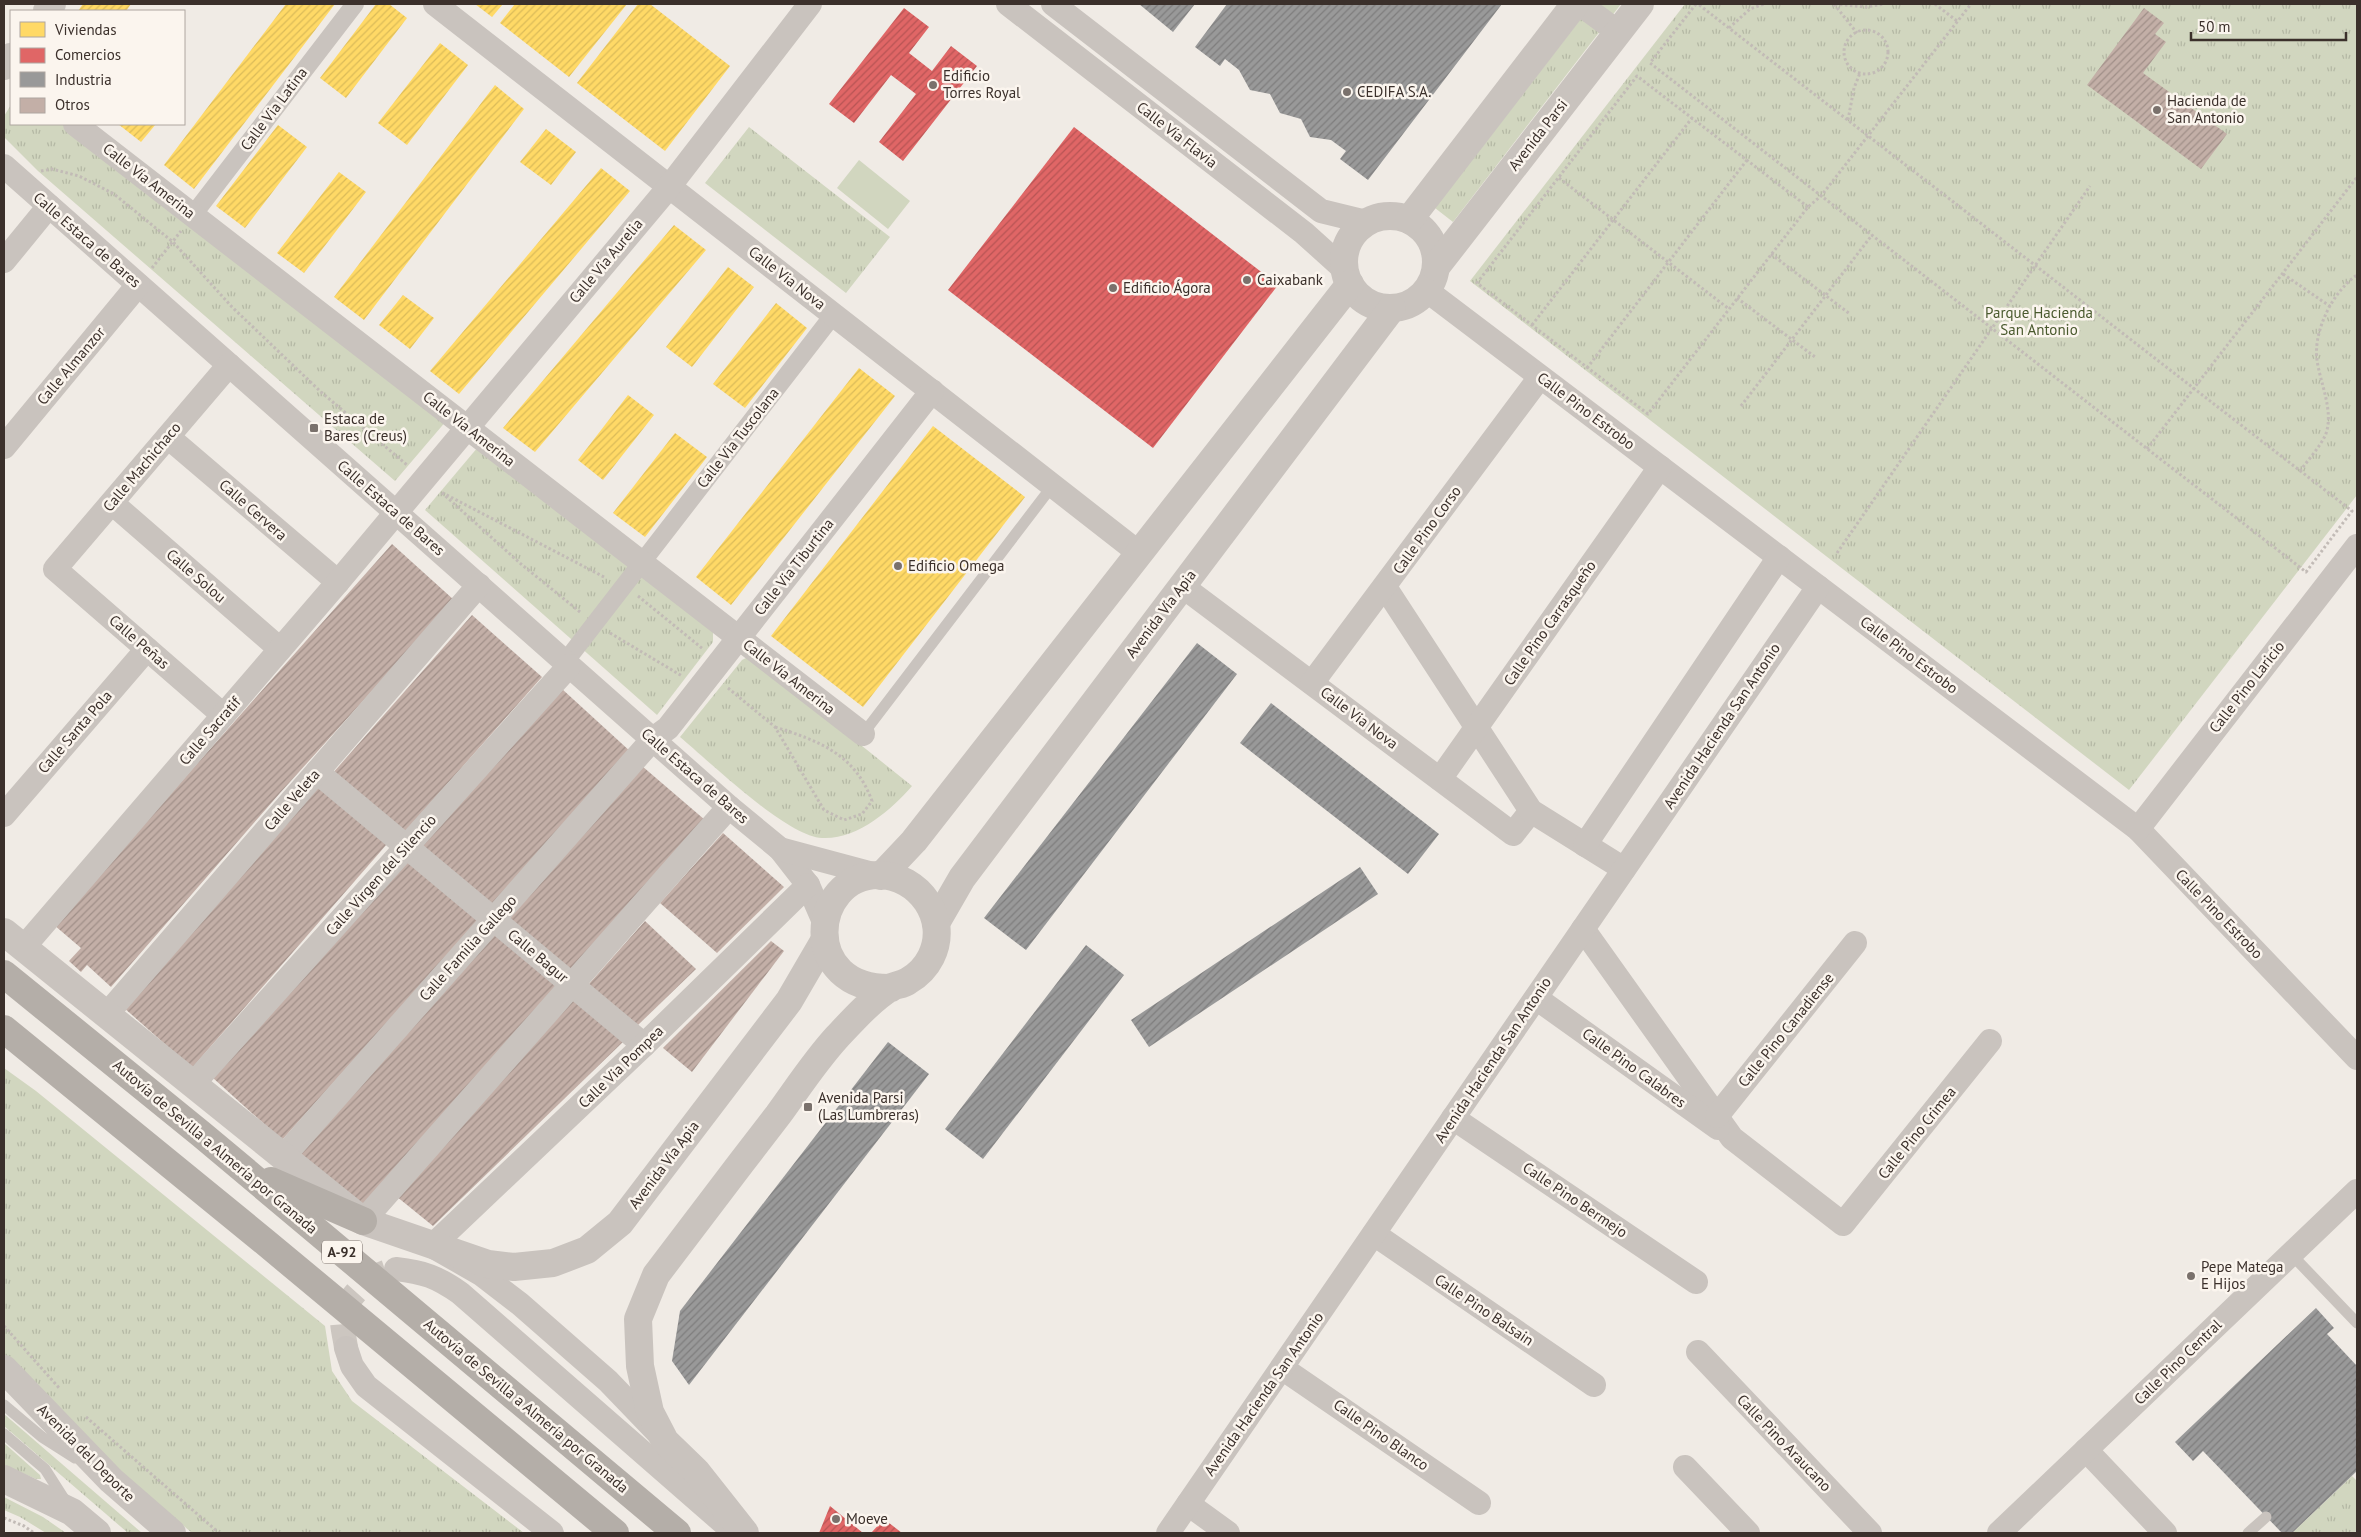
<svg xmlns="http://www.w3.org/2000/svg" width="2361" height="1537" font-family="'PT Sans',sans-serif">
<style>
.grass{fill:url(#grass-tufts)}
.garden{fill:#d1d6bf}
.homes{fill:url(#homes-hatch)}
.shops{fill:url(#shops-hatch)}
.industry{fill:url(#industry-hatch)}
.building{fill:url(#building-hatch)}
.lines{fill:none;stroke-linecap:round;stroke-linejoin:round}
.minor-tunnel{stroke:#ccc6c0;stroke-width:24;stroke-dasharray:24 12;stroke-linecap:butt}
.path{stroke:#c2bbb6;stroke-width:3;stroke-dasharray:2.5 2.5;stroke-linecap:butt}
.service{stroke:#c9c3be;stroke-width:11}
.pedestrian{stroke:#c9c3be;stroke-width:18}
.minor{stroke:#c9c3be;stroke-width:24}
.tertiary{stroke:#c9c3be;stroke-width:28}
.trunk{stroke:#b4aea8;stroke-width:28}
.poi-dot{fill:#7a716c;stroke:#fbf5ee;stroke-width:2}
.labels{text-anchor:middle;stroke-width:5;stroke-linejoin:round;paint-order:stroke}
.shield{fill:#fbf5ee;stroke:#756b66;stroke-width:1}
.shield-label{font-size:14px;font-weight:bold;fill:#3b302b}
.poi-label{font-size:15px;fill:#3b302b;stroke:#fbf5ee;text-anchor:start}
.street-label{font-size:15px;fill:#3b302b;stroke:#fbf5ee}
.park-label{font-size:15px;fill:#4a5a2e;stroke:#fbf5ee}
</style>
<defs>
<pattern id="grass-tufts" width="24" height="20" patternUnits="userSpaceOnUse" patternTransform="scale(1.25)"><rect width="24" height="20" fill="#d1d6bf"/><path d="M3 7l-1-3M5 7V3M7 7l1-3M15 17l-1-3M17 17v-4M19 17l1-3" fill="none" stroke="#b4b8a4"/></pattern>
<pattern id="homes-hatch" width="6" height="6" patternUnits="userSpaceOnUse" patternTransform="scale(1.25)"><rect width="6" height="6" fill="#ffd966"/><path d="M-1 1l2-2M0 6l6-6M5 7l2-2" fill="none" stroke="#dbbb59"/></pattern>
<pattern id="shops-hatch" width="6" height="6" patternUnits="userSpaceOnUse" patternTransform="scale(1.25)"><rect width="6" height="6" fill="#e06666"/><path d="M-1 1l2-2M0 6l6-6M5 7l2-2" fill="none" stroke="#b75454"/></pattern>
<pattern id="industry-hatch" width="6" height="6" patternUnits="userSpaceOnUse" patternTransform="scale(1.25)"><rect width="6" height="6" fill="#999"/><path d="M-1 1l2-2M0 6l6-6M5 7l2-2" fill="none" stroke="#7e7d7d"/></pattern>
<pattern id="building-hatch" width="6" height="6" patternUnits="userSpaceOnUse" patternTransform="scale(1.25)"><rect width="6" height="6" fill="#c3afa7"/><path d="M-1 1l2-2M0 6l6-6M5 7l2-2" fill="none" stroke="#a08f88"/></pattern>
</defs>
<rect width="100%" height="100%" fill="#f0ebe5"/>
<!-- grass -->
<g class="grass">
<path d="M1592 4H1621L1453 222 1435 208Z"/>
<path d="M1685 4H2357V495L2129 790 1470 281Z"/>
<path d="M11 105V124H64L447 420 395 481 38 171 4 137V116Z"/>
<path d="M749 127 890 237 846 293 705 183Z"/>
<path d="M478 447 713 630V642L657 715 425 510Z"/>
<path d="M750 656 912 786C891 810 857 840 822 838 786 836 710 762 680 737L742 660Z"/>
<path d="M4 1068 36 1091 325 1326 332 1371 352 1401 524 1533H192L108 1461 4 1354Z"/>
<path d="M4 1414 142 1533H128L4 1426Z"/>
<path d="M4 1443 40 1475 41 1479H36L4 1465Z"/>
<path d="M2352 1476 2357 1481V1533H2292Z"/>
<path d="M4 1497 43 1517 66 1533H46L20 1517 4 1510Z"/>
</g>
<!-- garden -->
<path class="garden" d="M859 160 910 201 888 229 837 188Z"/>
<!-- homes -->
<g class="homes">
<path d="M83 4H131L126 11H78Z"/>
<path d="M286 4H335L194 189 164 165Z"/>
<path d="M376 4H389L407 18 346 98 320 78Z"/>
<path d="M475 4H503L492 17Z"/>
<path d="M515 4H627L569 77 500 23Z"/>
<path d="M638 4H650L730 66 665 151 577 83Z"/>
<path d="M440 43 468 65 407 145 378 123Z"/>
<path d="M495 85 524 109 364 320 334 297Z"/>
<path d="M118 124H156L141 142Z"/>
<path d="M278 125 307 147 245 228 216 206Z"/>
<path d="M546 129 576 152 551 185 520 162Z"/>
<path d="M601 168 630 191 459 394 430 371Z"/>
<path d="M339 172 366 192 304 273 277 253Z"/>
<path d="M674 225 706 250 535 452 503 428Z"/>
<path d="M728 267 754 287 692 367 666 347Z"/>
<path d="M403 295 434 318 410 349 379 325Z"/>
<path d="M776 303 807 328 745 408 713 384Z"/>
<path d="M859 368 895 396 731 605 696 577Z"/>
<path d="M628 395 654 415 603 480 578 460Z"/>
<path d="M933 426 1025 497 863 707 771 636Z"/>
<path d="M675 433 707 457 645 537 613 513Z"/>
</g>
<!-- shops -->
<g class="shops">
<path d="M904 8 929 27 909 53 932 71 951 46 977 66 903 161 879 142 916 94 891 75 854 123 829 104Z"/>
<path d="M1074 127 1278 285 1153 448 948 290Z"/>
<path d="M830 1506 863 1533H819Z"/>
<path d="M884 1519 902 1533H871Z"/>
</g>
<!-- industry -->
<g class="industry">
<path d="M1139 4H1195L1173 32Z"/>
<path d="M1227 4H1502L1368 180 1340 159 1346 151 1331 140 1310 137 1301 119 1280 113 1270 94 1250 90 1239 70 1225 59 1220 66 1195 47Z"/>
<path d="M1197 643 1237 674 1026 950 984 918Z"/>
<path d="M1271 703 1439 834 1408 874 1240 743Z"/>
<path d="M1360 867 1378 894 1149 1047 1131 1020Z"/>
<path d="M1086 945 1124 975 983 1159 945 1129Z"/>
<path d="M888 1042 929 1074 689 1385 672 1361 680 1311Z"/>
<path d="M2316 1308 2334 1328 2327 1334 2357 1366V1471L2292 1533H2282L2203 1451 2193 1461 2175 1442Z"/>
</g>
<!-- building -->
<g class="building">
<path d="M2144 8 2164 23 2155 34 2166 42 2143 73 2227 134 2201 169 2087 85Z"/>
<path d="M392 544 454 600 280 793 111 987 87 965 81 972 69 961 81 948 54 925Z"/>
<path d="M472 615 542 677 402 835 332 774Z"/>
<path d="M562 689 632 753 490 909 420 845Z"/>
<path d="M642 766 705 820 571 974 509 919Z"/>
<path d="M319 784 387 844 192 1068 123 1007Z"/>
<path d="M723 833 784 887 717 953 660 903Z"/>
<path d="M407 860 479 920 282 1140 213 1078Z"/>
<path d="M645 921 696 969 638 1025 588 985Z"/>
<path d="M495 932 558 988 359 1210 296 1154Z"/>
<path d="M771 941 784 951 692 1072 663 1048Z"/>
<path d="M574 995 625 1040 433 1226 396 1196Z"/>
</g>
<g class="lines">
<!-- minor-tunnel -->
<path class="minor-tunnel" d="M346 1348C345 1339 342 1329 342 1320 344 1299 369 1276 389 1271"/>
<!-- path -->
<g class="path">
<path d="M1696 4 1650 63 2306 572 2352 511 1698 4"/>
<path d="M1834 4 1857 33"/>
<path d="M1835 4 1866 7 1884 4"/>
<path d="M1935 4 1957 21"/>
<path d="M1729 28 1750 9 1764 4"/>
<circle cx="1866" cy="52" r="22"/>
<path d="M1848 120 1854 88 1860 73"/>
<path d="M41 171 52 169 79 176 114 194 173 242 232 307 321 392 407 465"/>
<path d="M1559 178 1729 309"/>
<path d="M1808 207 1637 76 1477 283 1648 414 1808 207 1821 196 1971 4"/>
<path d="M1771 254 1850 314"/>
<path d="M152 268 181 231"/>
<path d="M2283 274 2331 307"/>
<path d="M1737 298 1815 357"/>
<path d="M1532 325 1692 118"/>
<path d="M1587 368 1747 160"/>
<path d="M1741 406 1872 235"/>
<path d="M2147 449 2357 177"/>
<path d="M2300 471C2308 460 2319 448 2325 436 2335 413 2320 383 2317 360 2313 331 2333 291 2357 275"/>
<path d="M1837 553 2090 186"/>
<path d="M638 596 703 649"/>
<path d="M580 612 521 564 441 492 606 578"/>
<path d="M610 633 682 676"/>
<path d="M728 688 775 727 824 810 844 820 862 814 872 801C855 754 819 741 775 727"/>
<path d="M4 1326 60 1389"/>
<path d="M86 1417 219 1533"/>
<path d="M4 1518 24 1526 34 1533"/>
</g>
<!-- service -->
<g class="service">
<path d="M863 734 1053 485"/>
<path d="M2291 1254 2357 1323"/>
<path d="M4 1405 42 1437 75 1458"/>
<path d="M4 1434 45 1469 66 1502"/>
<path d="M2248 1533 2266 1517"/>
</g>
<!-- pedestrian -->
<g class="pedestrian">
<path d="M193 215 355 4"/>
<path d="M565 662 834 314"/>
</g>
<!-- minor -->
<g class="minor">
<path d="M435 4 1139 553"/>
<path d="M1008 4 1304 233 1344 269"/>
<path d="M1053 4 1321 211 1366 222"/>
<path d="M1580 4 1618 32"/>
<path d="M75 124 863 734"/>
<path d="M4 166 729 807 780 849 808 885 824 922"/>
<path d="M4 261 49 206"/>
<path d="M1426 290 2138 829 2357 1058"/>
<path d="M168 437 338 582"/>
<path d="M4 447 138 285"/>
<path d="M112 503 280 649"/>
<path d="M1182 586 1513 834 1531 811"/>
<path d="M1385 587 1531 811 1624 869"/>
<path d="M1312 683 1540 377"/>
<path d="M223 715 55 569 229 365"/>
<path d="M317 772 644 1045"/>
<path d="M1440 779 1660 467"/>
<path d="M4 815 147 649"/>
<path d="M2138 829 2357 546"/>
<path d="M1585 845 1779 557"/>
<path d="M780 849 877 875"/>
<path d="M1583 929 1732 1138 1843 1224 1990 1041"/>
<path d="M23 948 338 582 669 187 810 4"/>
<path d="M1536 998 1718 1128"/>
<path d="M106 1015 479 585"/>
<path d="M193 1084 569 666"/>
<path d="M1717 1116 1855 943"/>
<path d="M1453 1118 1696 1282"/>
<path d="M283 1157 653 739 668 728 932 391"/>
<path d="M363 1221 729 807"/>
<path d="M1374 1234 1594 1385"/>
<path d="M396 1269C424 1272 437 1277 460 1293L734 1532"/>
<path d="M346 1348 352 1366 366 1386 552 1533"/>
<path d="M1698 1352 1870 1533"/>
<path d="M1282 1368 1479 1503"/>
<path d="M658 1433 608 1381 520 1304 481 1274 432 1246 644 1045 808 885"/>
<path d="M2086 1450 2165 1533"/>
<path d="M1685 1467 1748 1533"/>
<path d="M1188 1504 1228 1533"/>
<path d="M1168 1533 1818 587"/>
<path d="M1999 1533 2357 1191"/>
</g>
<!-- tertiary -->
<g class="tertiary">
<path d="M47 11 52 4"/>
<path d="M4 66 11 57"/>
<circle cx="1390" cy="262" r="46"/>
<path d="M1409 220 1575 4"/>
<path d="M1436 267 1640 4"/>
<path d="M881 876 914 841 1350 284"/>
<path d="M936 923 962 878 1392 308"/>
<path d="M4 932 363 1221 488 1264 514 1267 553 1263 587 1250 620 1223 789 1001 824 941"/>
<path d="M4 1369 111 1480 172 1533"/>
<path d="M4 1479 72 1512 97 1533"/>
<path d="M745 1533 696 1471 665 1441 650 1412 640 1366 638 1319 656 1275C697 1221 737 1168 778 1115 797 1089 815 1061 837 1037 853 1020 871 1000 890 988 895 985 902 985 908 981 917 976 926 967 931 957 950 919 919 875 878 875 810 876 799 990 891 988"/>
</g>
<!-- trunk -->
<g class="trunk">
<path d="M4 974 201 1134 677 1533"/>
<path d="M4 1029 265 1242 615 1533"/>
<path d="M271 1181 363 1221"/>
</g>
</g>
<!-- markers -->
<g class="poi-dot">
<circle cx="933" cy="85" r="5"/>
<circle cx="1347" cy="92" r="5"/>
<circle cx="2157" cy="110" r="5"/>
<circle cx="1247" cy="280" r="5"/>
<circle cx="1113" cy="288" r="5"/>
<rect x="309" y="423" width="10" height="10" rx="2.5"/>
<circle cx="898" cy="566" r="5"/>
<rect x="803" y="1102" width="10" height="10" rx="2.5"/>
<circle cx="2191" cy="1276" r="5"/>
<circle cx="836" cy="1519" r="5"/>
</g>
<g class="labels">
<!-- shield labels -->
<rect class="shield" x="322" y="1240.5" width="40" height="23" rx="4"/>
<g class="shield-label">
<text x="342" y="1257">A-92</text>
</g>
<!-- poi labels -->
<g class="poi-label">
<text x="943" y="81">Edificio<tspan x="943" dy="17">Torres Royal</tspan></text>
<text x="1357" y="97">CEDIFA S.A.</text>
<text x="2167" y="106">Hacienda de<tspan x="2167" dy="17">San Antonio</tspan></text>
<text x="1257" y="285">Caixabank</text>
<text x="1123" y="293">Edificio Ágora</text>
<text x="324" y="424">Estaca de<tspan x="324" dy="17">Bares (Creus)</tspan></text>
<text x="908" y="571">Edificio Omega</text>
<text x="818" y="1103">Avenida Parsi<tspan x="818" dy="17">(Las Lumbreras)</tspan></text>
<text x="2201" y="1272">Pepe Matega<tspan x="2201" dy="17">E Hijos</tspan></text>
<text x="846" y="1524">Moeve</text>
</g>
<!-- street labels -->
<g class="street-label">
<text transform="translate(274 109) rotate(-53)" y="5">Calle Via Latina</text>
<text transform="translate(1177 135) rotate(38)" y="5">Calle Vía Flavia</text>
<text transform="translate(1538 135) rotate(-52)" y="5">Avenida Parsi</text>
<text transform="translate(149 181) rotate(38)" y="5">Calle Vía Amerina</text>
<text transform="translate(87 240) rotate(41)" y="5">Calle Estaca de Bares</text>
<text transform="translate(606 261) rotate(-50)" y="5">Calle Via Aurelia</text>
<text transform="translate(787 278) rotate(38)" y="5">Calle Via Nova</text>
<text transform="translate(71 366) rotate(-50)" y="5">Calle Almanzor</text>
<text transform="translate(1586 411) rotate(37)" y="5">Calle Pino Estrobo</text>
<text transform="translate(469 429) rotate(38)" y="5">Calle Vía Amerina</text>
<text transform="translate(738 438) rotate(-52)" y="5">Calle Via Tuscolana</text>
<text transform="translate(142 467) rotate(-50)" y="5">Calle Machichaco</text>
<text transform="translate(391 508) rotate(41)" y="5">Calle Estaca de Bares</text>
<text transform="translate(253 510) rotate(41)" y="5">Calle Cervera</text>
<text transform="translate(1427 530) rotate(-54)" y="5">Calle Pino Corso</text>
<text transform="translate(794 567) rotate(-52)" y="5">Calle Via Tiburtina</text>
<text transform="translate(196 576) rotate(41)" y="5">Calle Solou</text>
<text transform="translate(1161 614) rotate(-53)" y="5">Avenida Vía Apia</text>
<text transform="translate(1550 623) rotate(-55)" y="5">Calle Pino Carrasqueño</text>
<text transform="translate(139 642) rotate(41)" y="5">Calle Peñas</text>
<text transform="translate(1909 655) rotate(37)" y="5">Calle Pino Estrobo</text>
<text transform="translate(789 677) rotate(38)" y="5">Calle Vía Amerina</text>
<text transform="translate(2247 687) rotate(-52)" y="5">Calle Pino Laricio</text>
<text transform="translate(1359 718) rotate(37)" y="5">Calle Via Nova</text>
<text transform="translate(1722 726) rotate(-56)" y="5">Avenida Hacienda San Antonio</text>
<text transform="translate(210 731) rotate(-49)" y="5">Calle Sacratif</text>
<text transform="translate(75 732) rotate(-49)" y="5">Calle Santa Pola</text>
<text transform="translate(695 776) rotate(41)" y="5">Calle Estaca de Bares</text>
<text transform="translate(292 800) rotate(-49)" y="5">Calle Veleta</text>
<text transform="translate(381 875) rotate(-48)" y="5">Calle Virgen del Silencio</text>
<text transform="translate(2219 914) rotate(46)" y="5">Calle Pino Estrobo</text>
<text transform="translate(468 948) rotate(-48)" y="5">Calle Familia Gallego</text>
<text transform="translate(538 956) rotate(40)" y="5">Calle Bagur</text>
<text transform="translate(1786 1030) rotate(-51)" y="5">Calle Pino Canadiense</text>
<text transform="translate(1493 1060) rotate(-56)" y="5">Avenida Hacienda San Antonio</text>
<text transform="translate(621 1067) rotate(-44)" y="5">Calle Via Pompea</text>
<text transform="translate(1634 1068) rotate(36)" y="5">Calle Pino Calabres</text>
<text transform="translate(1917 1133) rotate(-51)" y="5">Calle Pino Crimea</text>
<text transform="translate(215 1147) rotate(40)" y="5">Autovía de Sevilla a Almería por Granada</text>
<text transform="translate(664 1165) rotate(-53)" y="5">Avenida Vía Apia</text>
<text transform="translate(1575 1200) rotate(34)" y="5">Calle Pino Bermejo</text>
<text transform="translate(1484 1310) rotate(34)" y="5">Calle Pino Balsain</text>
<text transform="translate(2178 1362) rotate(-44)" y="5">Calle Pino Central</text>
<text transform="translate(1264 1394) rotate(-55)" y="5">Avenida Hacienda San Antonio</text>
<text transform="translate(526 1406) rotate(40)" y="5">Autovía de Sevilla a Almería por Granada</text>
<text transform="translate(1381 1435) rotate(35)" y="5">Calle Pino Blanco</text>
<text transform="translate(1784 1443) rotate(46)" y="5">Calle Pino Araucano</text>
<text transform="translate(86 1453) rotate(45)" y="5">Avenida del Deporte</text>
</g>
<!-- park labels -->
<g class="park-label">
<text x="2039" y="318">Parque Hacienda<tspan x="2039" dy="17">San Antonio</tspan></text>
</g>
</g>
<!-- border -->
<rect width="2361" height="1537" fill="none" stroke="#3b302b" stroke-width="10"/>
<!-- legend -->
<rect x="10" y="10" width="175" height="115" fill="#fbf5ee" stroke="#aea6a0"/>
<rect x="20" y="22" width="25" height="15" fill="#ffd966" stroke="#aea6a0"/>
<text x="55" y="35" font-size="15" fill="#3b302b">Viviendas</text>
<rect x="20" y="48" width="25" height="15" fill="#e06666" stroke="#aea6a0"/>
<text x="55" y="60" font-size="15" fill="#3b302b">Comercios</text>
<rect x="20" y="72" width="25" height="15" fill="#999999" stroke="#aea6a0"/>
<text x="55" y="85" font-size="15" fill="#3b302b">Industria</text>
<rect x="20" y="98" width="25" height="15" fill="#c3afa7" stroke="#aea6a0"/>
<text x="55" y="110" font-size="15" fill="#3b302b">Otros</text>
<!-- scale -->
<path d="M2191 32v8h155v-8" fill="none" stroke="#3b302b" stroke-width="2.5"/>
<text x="2198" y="32" font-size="15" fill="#3b302b" stroke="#fbf5ee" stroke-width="4" paint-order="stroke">50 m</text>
</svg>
